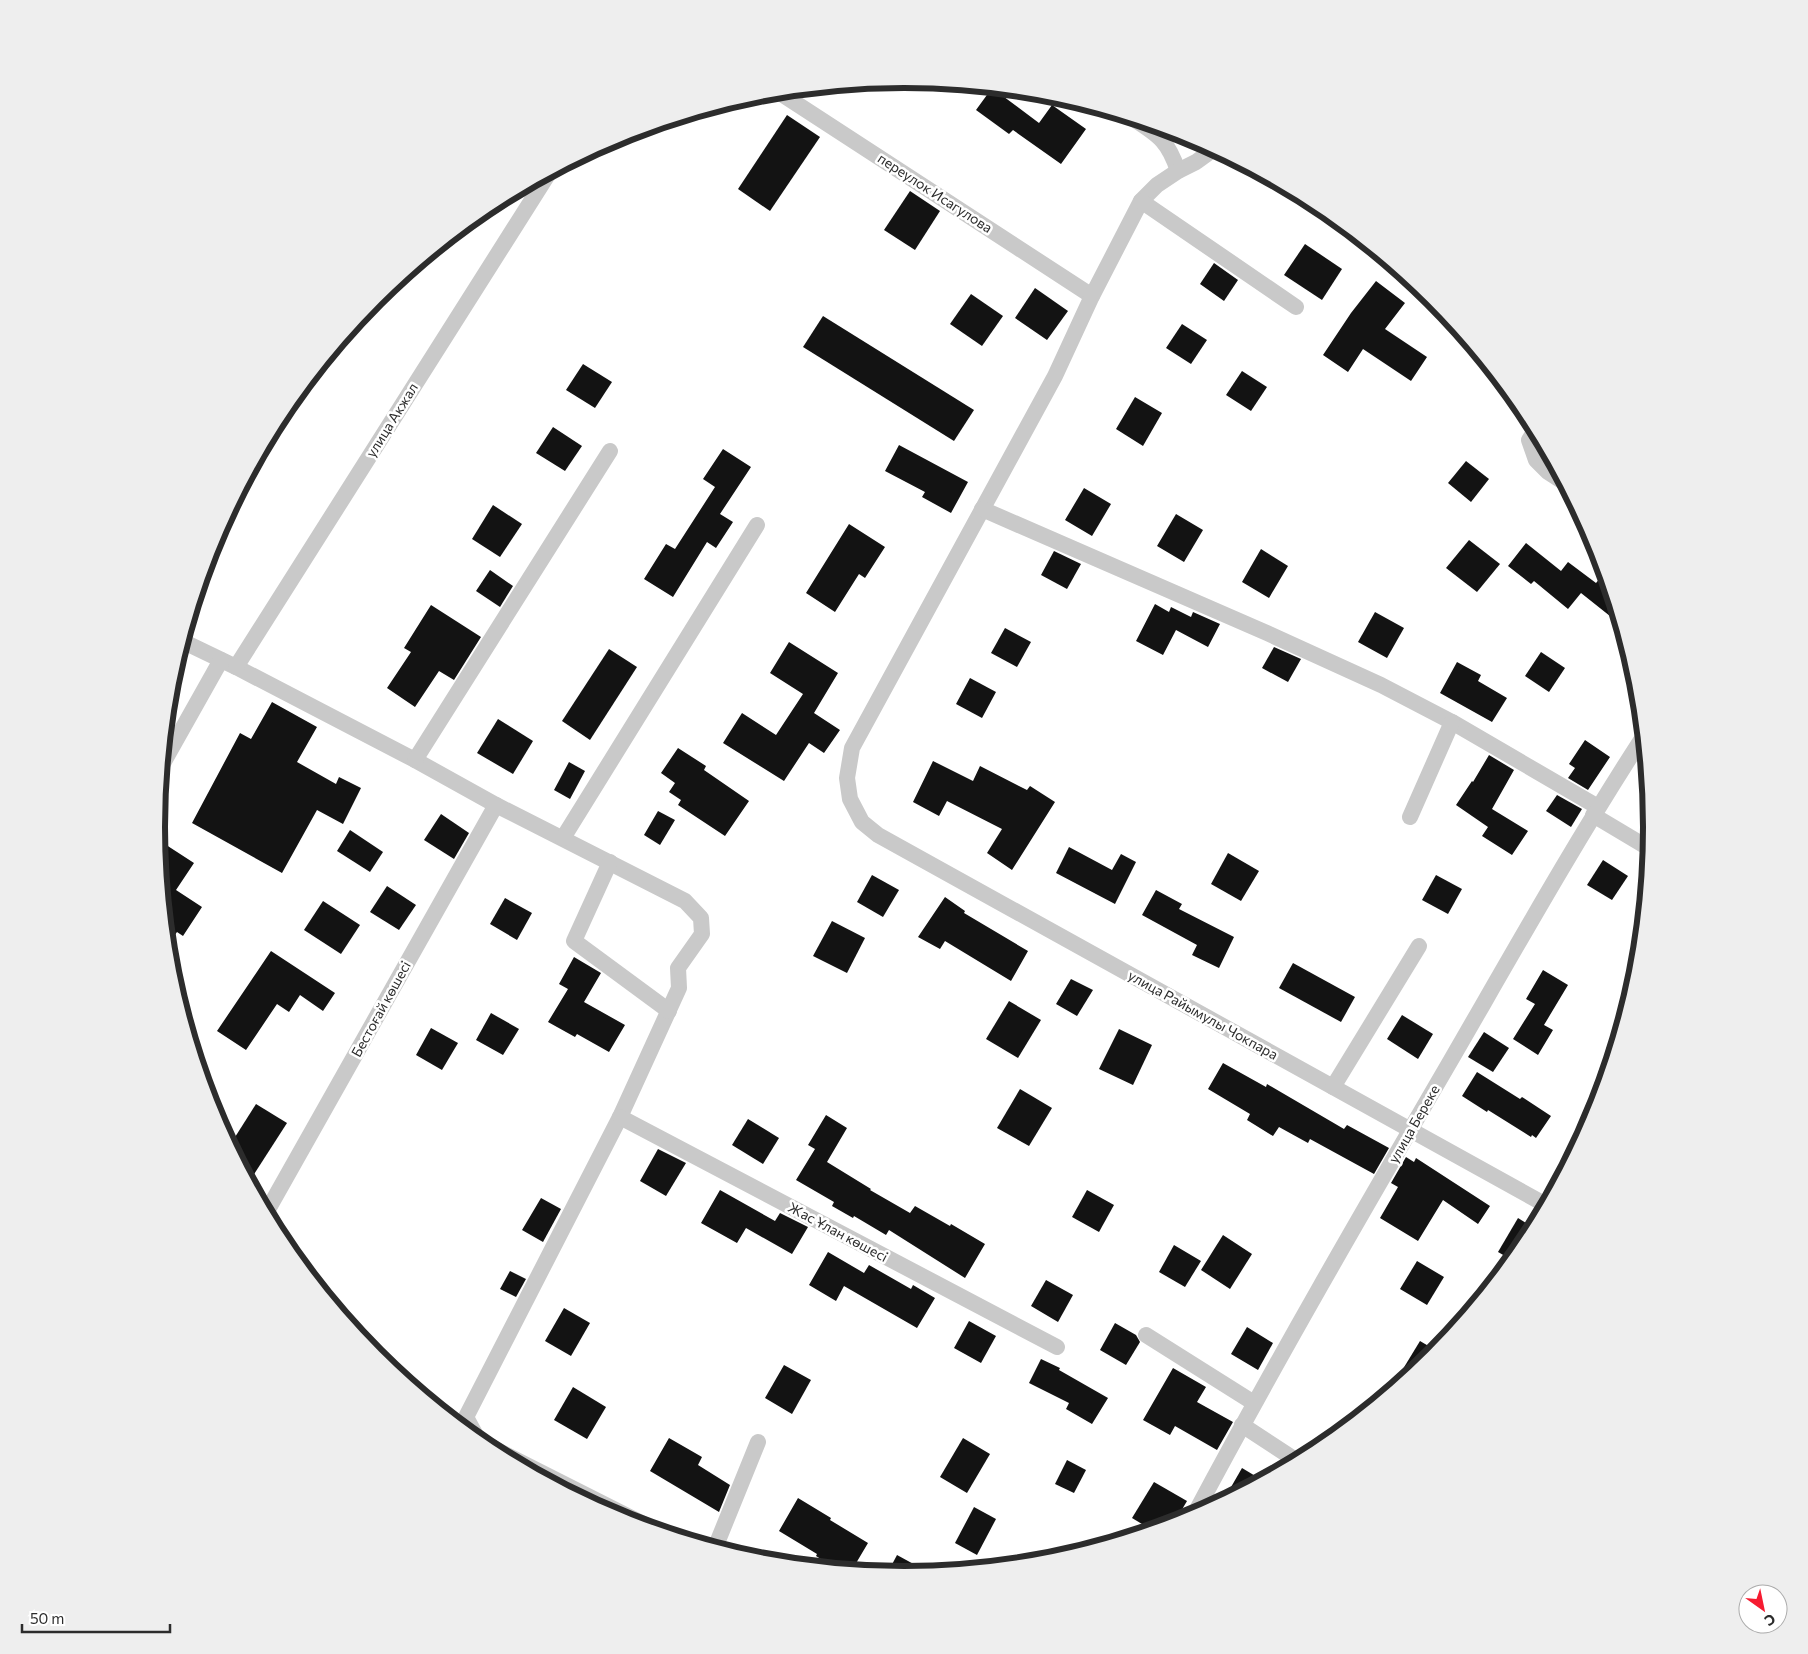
<svg xmlns="http://www.w3.org/2000/svg" width="1808" height="1654" font-family="Commissioner,sans-serif">
<style>
.building{fill:#131313}
.lines{fill:none;stroke-linecap:round;stroke-linejoin:round}
.minor{stroke:#c9c9c9;stroke-width:16}
.labels{text-anchor:middle;stroke-width:5;stroke-linejoin:round;paint-order:stroke}
.street-label{font-size:14px;fill:#2c2c2c;stroke:#fff}
.rim{fill:none;stroke:#2c2c2c;stroke-width:6}
</style>
<rect width="100%" height="100%" fill="#fff"/>
<!-- building -->
<g class="building">
<path d="M992 88 1039 123 1052 105 1086 129 1061 164 1013 130 1009 134 976 110Z"/>
<path d="M787 115 820 137 770 211 738 189Z"/>
<path d="M910 191 940 211 915 250 884 230Z"/>
<path d="M1305 244 1342 269 1322 300 1284 275Z"/>
<path d="M1214 263 1238 280 1224 301 1200 284Z"/>
<path d="M1376 281 1405 303 1385 329 1427 357 1411 381 1363 349 1348 372 1323 355 1351 313Z"/>
<path d="M1035 288 1068 311 1047 340 1015 318Z"/>
<path d="M971 294 1003 316 982 346 950 324Z"/>
<path d="M823 316 974 410 954 441 803 347Z"/>
<path d="M1182 324 1207 340 1191 364 1166 348Z"/>
<path d="M583 364 612 382 595 408 566 390Z"/>
<path d="M1242 371 1267 387 1251 411 1226 395Z"/>
<path d="M1135 397 1162 413 1143 446 1116 429Z"/>
<path d="M553 427 582 446 565 471 536 453Z"/>
<path d="M899 445 968 482 951 513 922 497 925 492 885 471Z"/>
<path d="M723 449 751 467 720 514 733 522 716 548 707 542 673 597 644 579 666 544 675 549 715 487 703 479Z"/>
<path d="M1466 461 1489 479 1471 502 1448 483Z"/>
<path d="M1084 488 1111 504 1092 536 1065 520Z"/>
<path d="M493 505 522 524 500 557 472 539Z"/>
<path d="M1176 514 1203 530 1184 562 1157 546Z"/>
<path d="M849 524 885 547 865 578 859 574 835 612 806 593Z"/>
<path d="M1469 540 1500 564 1477 592 1446 568Z"/>
<path d="M1526 543 1561 571 1568 562 1596 583 1605 572 1620 624 1581 593 1568 609 1534 581 1531 584 1508 566Z"/>
<path d="M1261 549 1288 566 1269 598 1242 582Z"/>
<path d="M1054 551 1081 564 1067 589 1041 575Z"/>
<path d="M490 570 513 586 500 607 476 591Z"/>
<path d="M1155 604 1169 612 1171 607 1191 617 1193 612 1220 624 1208 647 1176 630 1163 655 1136 641Z"/>
<path d="M431 605 481 637 454 680 439 671 415 707 387 688 411 652 404 648Z"/>
<path d="M1375 612 1404 628 1387 658 1358 642Z"/>
<path d="M1005 628 1031 642 1017 667 991 653Z"/>
<path d="M789 642 838 673 814 713 840 730 824 753 809 743 784 781 723 743 742 713 776 735 803 694 770 673Z"/>
<path d="M1274 647 1301 659 1288 682 1262 668Z"/>
<path d="M609 649 637 667 590 740 562 721Z"/>
<path d="M1541 652 1565 668 1549 692 1525 676Z"/>
<path d="M1457 662 1481 675 1478 681 1507 698 1492 722 1440 693Z"/>
<path d="M970 678 996 692 982 718 956 704Z"/>
<path d="M272 702 317 727 297 762 336 784 339 777 361 788 343 824 317 810 282 873 192 823 240 733 251 739Z"/>
<path d="M498 719 533 741 513 774 477 753Z"/>
<path d="M1585 740 1610 757 1588 790 1568 778 1575 768 1569 764Z"/>
<path d="M678 748 706 766 704 770 749 801 725 836 678 805 681 800 669 792 675 783 661 773Z"/>
<path d="M1489 755 1514 770 1492 809 1528 831 1512 855 1482 836 1488 827 1456 805 1472 781 1473 782Z"/>
<path d="M933 761 973 781 980 766 1027 790 1030 786 1055 802 1012 870 987 853 1002 829 947 801 939 816 913 802Z"/>
<path d="M569 762 585 771 570 799 554 790Z"/>
<path d="M1557 795 1582 809 1571 827 1546 811Z"/>
<path d="M658 811 675 820 660 845 644 835Z"/>
<path d="M441 814 469 833 454 859 424 840Z"/>
<path d="M350 830 383 852 370 872 337 851Z"/>
<path d="M157 839 194 863 176 890 202 907 183 936 177 932 167 946Z"/>
<path d="M1069 847 1112 870 1121 854 1136 862 1115 904 1056 873Z"/>
<path d="M1228 853 1259 871 1241 901 1211 884Z"/>
<path d="M1603 860 1628 876 1612 900 1587 885Z"/>
<path d="M872 875 899 890 883 917 857 902Z"/>
<path d="M1436 875 1462 889 1448 914 1422 900Z"/>
<path d="M387 886 416 905 399 930 370 912Z"/>
<path d="M1156 890 1182 904 1179 909 1234 937 1219 968 1192 955 1197 945 1142 915Z"/>
<path d="M945 897 965 911 964 913 1028 951 1011 981 945 941 940 949 918 937Z"/>
<path d="M505 898 532 913 517 940 490 924Z"/>
<path d="M323 901 360 925 341 954 304 930Z"/>
<path d="M832 921 865 938 847 973 813 956Z"/>
<path d="M271 951 335 993 323 1011 300 995 289 1012 277 1004 246 1050 217 1031Z"/>
<path d="M574 957 601 973 584 1002 625 1025 609 1052 577 1034 575 1037 548 1022 568 989 559 984Z"/>
<path d="M1293 963 1355 997 1341 1022 1279 988Z"/>
<path d="M1543 970 1568 985 1544 1025 1553 1030 1538 1055 1513 1039 1535 1004 1526 999Z"/>
<path d="M1071 979 1093 990 1077 1016 1056 1004Z"/>
<path d="M1009 1001 1041 1020 1018 1058 986 1039Z"/>
<path d="M491 1013 519 1029 503 1055 476 1040Z"/>
<path d="M1402 1015 1433 1034 1418 1059 1387 1039Z"/>
<path d="M431 1028 458 1043 442 1070 416 1055Z"/>
<path d="M1119 1029 1152 1045 1133 1085 1099 1069Z"/>
<path d="M1484 1032 1509 1048 1493 1072 1468 1057Z"/>
<path d="M1223 1063 1266 1087 1267 1084 1344 1129 1347 1125 1389 1148 1374 1174 1310 1139 1308 1143 1279 1127 1273 1136 1247 1120 1250 1114 1208 1089Z"/>
<path d="M1477 1072 1520 1099 1522 1097 1551 1116 1536 1138 1532 1135 1531 1137 1488 1110 1487 1112 1462 1096Z"/>
<path d="M1020 1089 1052 1108 1029 1146 997 1128Z"/>
<path d="M256 1104 287 1123 249 1182 230 1145Z"/>
<path d="M826 1115 847 1128 827 1162 871 1189 870 1190 910 1213 915 1206 950 1226 951 1224 985 1244 965 1278 889 1230 886 1235 854 1216 853 1218 832 1206 834 1202 796 1180 815 1149 808 1145Z"/>
<path d="M748 1119 779 1138 763 1164 732 1145Z"/>
<path d="M658 1149 686 1163 666 1196 640 1181Z"/>
<path d="M1406 1157 1414 1162 1416 1158 1490 1206 1478 1224 1443 1200 1418 1241 1380 1218 1398 1187 1391 1183Z"/>
<path d="M720 1190 775 1221 780 1213 808 1227 792 1254 746 1228 737 1243 701 1223Z"/>
<path d="M1087 1190 1114 1205 1099 1232 1072 1217Z"/>
<path d="M541 1198 561 1209 543 1242 522 1230Z"/>
<path d="M1518 1218 1534 1228 1526 1243 1512 1260 1498 1252Z"/>
<path d="M1223 1235 1252 1254 1230 1289 1201 1270Z"/>
<path d="M1174 1245 1201 1261 1185 1287 1159 1272Z"/>
<path d="M828 1252 864 1273 869 1265 911 1289 913 1285 935 1298 917 1328 844 1286 836 1301 809 1285Z"/>
<path d="M1417 1261 1444 1277 1427 1305 1400 1289Z"/>
<path d="M510 1271 526 1279 516 1297 500 1289Z"/>
<path d="M1046 1280 1073 1295 1058 1322 1031 1306Z"/>
<path d="M564 1308 590 1323 571 1356 545 1341Z"/>
<path d="M969 1321 996 1336 981 1363 954 1348Z"/>
<path d="M1115 1323 1136 1335 1140 1342 1126 1365 1100 1350Z"/>
<path d="M1247 1327 1273 1343 1258 1370 1231 1354Z"/>
<path d="M1420 1341 1437 1351 1394 1388 1392 1387Z"/>
<path d="M1041 1359 1060 1368 1059 1370 1108 1398 1092 1424 1066 1409 1069 1403 1029 1383Z"/>
<path d="M784 1365 811 1380 792 1414 765 1398Z"/>
<path d="M1173 1368 1206 1387 1197 1402 1233 1422 1217 1450 1175 1426 1170 1435 1143 1420Z"/>
<path d="M573 1387 606 1407 587 1439 554 1420Z"/>
<path d="M669 1438 702 1457 698 1465 730 1485 719 1512 650 1471Z"/>
<path d="M963 1438 990 1454 967 1493 940 1477Z"/>
<path d="M1067 1460 1086 1470 1074 1493 1055 1484Z"/>
<path d="M1242 1468 1262 1480 1223 1501Z"/>
<path d="M1154 1482 1187 1501 1174 1523 1152 1530 1132 1518Z"/>
<path d="M798 1498 831 1518 830 1520 868 1543 852 1570 837 1569 816 1556 817 1554 779 1531Z"/>
<path d="M974 1507 996 1519 977 1555 955 1543Z"/>
<path d="M897 1555 930 1573 904 1575 887 1574Z"/>
</g>
<g class="lines">
<!-- minor -->
<g class="minor">
<path d="M777 91 1092 296"/>
<path d="M1132 118C1158 135 1168 140 1178 171"/>
<path d="M1214 149 1196 162 1178 171 1157 185 1141 201 1092 296 1055 376 852 748 847 778 850 799 862 822 878 835 1546 1205"/>
<path d="M1141 201 1296 307"/>
<path d="M1536 429 1529 440 1536 460 1548 472 1565 483"/>
<path d="M982 509 1267 633 1381 685 1452 722 1598 807"/>
<path d="M182 641 236 667 415 760 496 805 685 901 701 918 702 934 678 968 679 988 620 1117 466 1417 479 1441 655 1530"/>
<path d="M236 667 549 173"/>
<path d="M415 760 610 451"/>
<path d="M162 765 221 660"/>
<path d="M1593 815 1650 849"/>
<path d="M1410 817 1452 722"/>
<path d="M563 838 757 525"/>
<path d="M610 862 574 941 669 1011"/>
<path d="M1333 1087 1419 946"/>
<path d="M620 1117 1057 1347"/>
<path d="M266 1213 496 805"/>
<path d="M1146 1335 1254 1403"/>
<path d="M1242 1425 1297 1461"/>
<path d="M1193 1517C1275 1363 1363 1211 1451 1060 1514 951 1575 842 1643 737"/>
<path d="M715 1548 758 1442"/>
</g>
</g>
<g class="labels">
<!-- street labels -->
<g class="street-label">
<text transform="translate(935 193) rotate(33)" y="5">переулок Исагулова</text>
<text transform="translate(392 420) rotate(-58)" y="5">улица Акжал</text>
<text transform="translate(381 1009) rotate(-61)" y="5">Бестоғай көшесі</text>
<text transform="translate(1203 1015) rotate(29)" y="5">улица Райымулы Чокпара</text>
<text transform="translate(1414 1124) rotate(-60)" y="5">улица Береке</text>
<text transform="translate(838 1232) rotate(28)" y="5">Жас Ұлан көшесі</text>
</g>
</g>
<!-- crop -->
<path d="M0 0H1808V1654H0ZM165 827a739 739 0 1 1 1478 0a739 739 0 1 1-1478 0Z" fill="#eee" fill-rule="evenodd"/>
<path class="rim" d="M165 827a739 739 0 1 1 1478 0a739 739 0 1 1-1478 0Z"/>
<!-- north arrow -->
<g transform="translate(1763 1609) rotate(147)"><circle r="24" fill="#ffffff" stroke="#ababab"/>
<path d="M0-4L9 19L0 12L-9 19Z" fill="#f61b31"/>
<text y="-8" font-size="14" font-weight="bold" text-anchor="middle" fill="#2c2c2c">С</text>
</g>
<!-- scale -->
<path d="M22 1624v8h148v-8" fill="none" stroke="#2c2c2c" stroke-width="2.5"/>
<text x="30" y="1624" font-size="15" fill="#2c2c2c" stroke="#ffffff" stroke-width="4" paint-order="stroke">50 m</text>
</svg>
